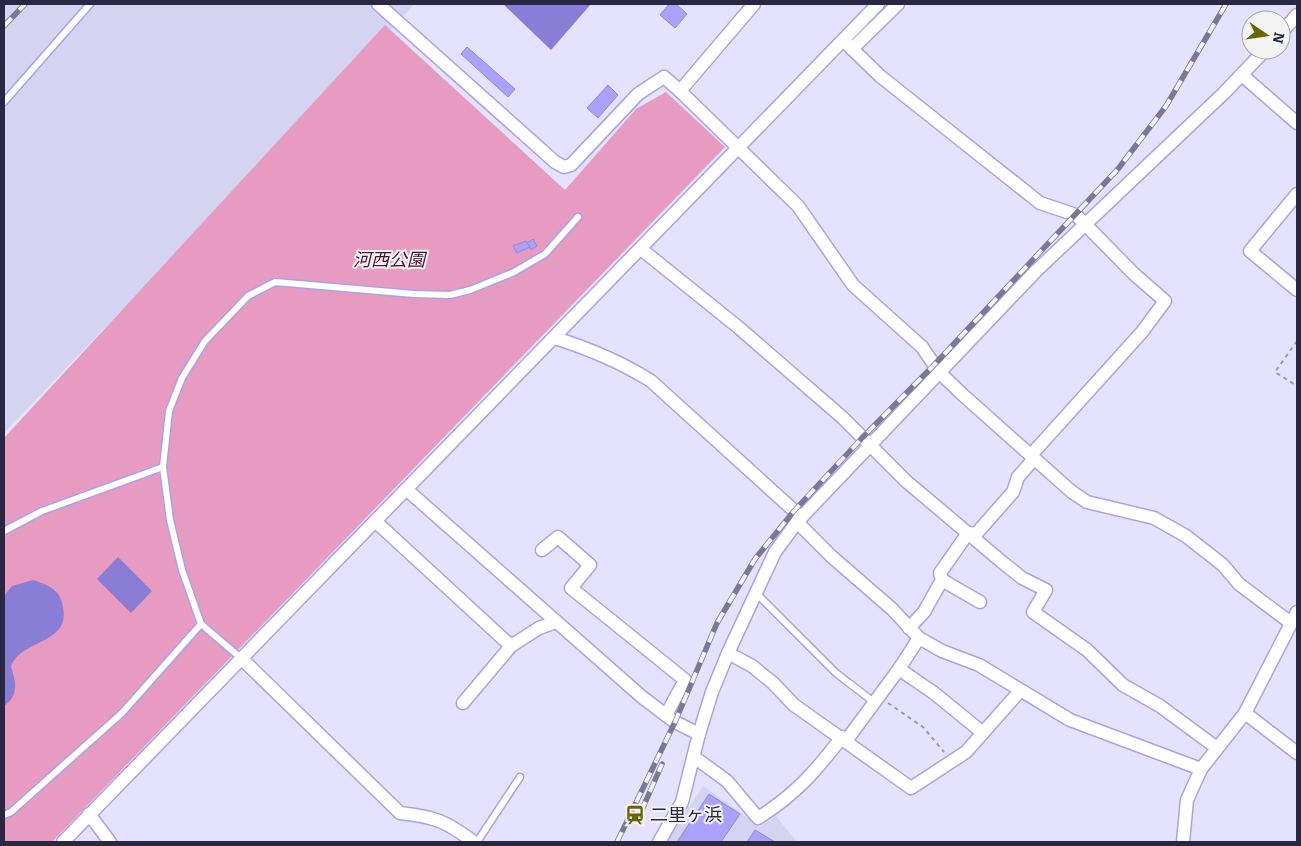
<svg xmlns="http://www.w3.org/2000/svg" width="1301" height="846" font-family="Bitter,'Noto Sans JP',serif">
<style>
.built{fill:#d5d3f2}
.green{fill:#e79bc1}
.water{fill:#897dd5}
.building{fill:#aba0fb;stroke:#918acc}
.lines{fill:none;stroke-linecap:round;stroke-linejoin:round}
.lane-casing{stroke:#a9a3e6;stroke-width:9}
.street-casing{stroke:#a9a3e6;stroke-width:15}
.path{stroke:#9c9ab6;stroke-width:2;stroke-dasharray:4 4;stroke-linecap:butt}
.lane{stroke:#fff;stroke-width:6}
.street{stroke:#fff;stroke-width:12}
.rail-casing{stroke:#7a7894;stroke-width:5.5}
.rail{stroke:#f3f3f3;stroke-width:4;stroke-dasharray:11;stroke-linecap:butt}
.labels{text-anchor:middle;stroke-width:4;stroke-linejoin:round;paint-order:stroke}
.park-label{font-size:18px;font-style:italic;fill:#4b1133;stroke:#f3f3f3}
.poi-label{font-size:18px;fill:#2a2742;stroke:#f3f3f3;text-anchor:start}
</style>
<rect width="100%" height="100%" fill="#e4e2ff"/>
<!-- built -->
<g class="built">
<path d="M4 4H415L4 433Z"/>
<path d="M703 786 760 826 776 816 797 842H666Z"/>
</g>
<!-- green -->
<path class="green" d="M385 25 565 190 636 109 666 92 725 147 52 842H4V438Z"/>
<!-- water -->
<g class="water">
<path d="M503 4H591L551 50Z"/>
<path d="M118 557 152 591 131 613 97 579Z"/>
<path d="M33 580C46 584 59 589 62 603 74 646 21 637 11 667 16 681 19 696 4 706V596L12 586Z"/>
</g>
<!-- building -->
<g class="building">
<path d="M669 4H676L687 14 675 28 660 15Z"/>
<path d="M467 47 515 89 508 97 461 54Z"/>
<path d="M608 85 618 95 598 118 587 108Z"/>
<path d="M533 239 537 246 531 250 527 243Z"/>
<path d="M526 241 530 247 517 253 513 246Z"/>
<path d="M709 794 740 814 721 842H677Z"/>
<path d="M755 830 775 842H747Z"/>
</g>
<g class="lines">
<defs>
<g id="lane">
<path d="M4 102 90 4"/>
<path d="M4 531 42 511 163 467"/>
<path d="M756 593 836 673 875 703"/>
<path d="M242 659 201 624 182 570 170 520 163 467 169 411 182 378 205 341 248 296 275 282 414 294 450 295 470 290 514 272 545 254 578 217"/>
<path d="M4 815 11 812 122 713 201 624"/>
<path d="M477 842 520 777"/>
</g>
<g id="street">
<path d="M378 4 555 162 564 167 571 165 638 94 664 77 680 91"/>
<path d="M754 4 680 91 798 206 853 285 922 347 939 372 963 395 1072 492 1087 502 1154 518 1186 536 1223 565 1239 584 1291 623"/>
<path d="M1281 33 1297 15"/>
<path d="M844 41 880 76 1040 203 1076 215 1134 274 1165 301 1142 332 1031 455 1033 460 1018 477 1013 492 976 534 968 533"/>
<path d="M852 49 898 4"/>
<path d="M1242 75 1297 123"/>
<path d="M1297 194 1250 251 1297 290"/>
<path d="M641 249 738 327 843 418 906 481 1002 562 1022 578 1046 590 1033 612 1087 650 1123 685 1160 706 1217 748"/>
<path d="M555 338C590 349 621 362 651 381L801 517"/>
<path d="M406 489 642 697 675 722 699 734"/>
<path d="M375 521 511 646"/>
<path d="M797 522 831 556 892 609 919 638 942 651 979 665 1070 720 1201 769"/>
<path d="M542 550 558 537 590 565 571 588 685 680 666 715"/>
<path d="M942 580 980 602"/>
<path d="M909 628 924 612 942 580 940 573 968 533"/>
<path d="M728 653 752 666 773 683 794 705 911 788 966 752 1020 691"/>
<path d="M242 659 400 813C436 817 445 821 474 842"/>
<path d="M899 669 934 693 983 733"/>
<path d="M463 703 511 646 539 628 556 622"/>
<path d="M1245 713 1297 753"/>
<path d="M846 741 899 669 919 638"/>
<path d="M694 757 727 781 758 818C796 794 815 772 842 737"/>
<path d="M89 814 110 842"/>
<path d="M63 842 878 4"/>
<path d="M659 842 682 802 699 734 712 692 728 653 775 552 797 522 1036 271 1224 93 1265 50"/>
<path d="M1183 842 1187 800 1201 769 1245 713 1297 612"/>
</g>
</defs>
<!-- lane casing -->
<use href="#lane" class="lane-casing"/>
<!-- street casing -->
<use href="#street" class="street-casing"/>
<!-- path -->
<g class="path">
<path d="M1297 341 1275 372 1297 386"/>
<path d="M888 703 923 727 944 752"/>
</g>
<!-- lane -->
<use href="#lane" class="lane"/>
<!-- street -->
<use href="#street" class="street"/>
<defs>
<g id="rail">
<path d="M4 26 25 4"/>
<path d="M641 812 662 764"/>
<path d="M617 842 675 722 717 623 755 559 794 511 862 438 935 364 1118 169 1166 106 1226 4"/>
</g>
</defs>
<!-- rail casing -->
<use href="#rail" class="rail-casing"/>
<!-- rail -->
<use href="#rail" class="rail"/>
</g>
<!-- icons -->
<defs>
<symbol id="station-bare" viewBox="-9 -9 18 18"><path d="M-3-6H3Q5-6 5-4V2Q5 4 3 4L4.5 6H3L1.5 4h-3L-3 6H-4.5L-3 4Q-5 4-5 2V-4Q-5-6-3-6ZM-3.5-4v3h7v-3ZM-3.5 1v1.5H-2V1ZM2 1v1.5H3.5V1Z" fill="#686600" stroke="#f3f3f3" stroke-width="2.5" paint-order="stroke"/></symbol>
</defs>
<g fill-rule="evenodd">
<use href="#station-bare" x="621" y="801" width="28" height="28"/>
</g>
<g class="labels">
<!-- park labels -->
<g class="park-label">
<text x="389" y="266">河西公園</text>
</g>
<!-- poi labels -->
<g class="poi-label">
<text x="650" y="821">二里ヶ浜</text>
</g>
</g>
<!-- border -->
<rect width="1301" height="846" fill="none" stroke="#2a2742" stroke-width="10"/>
<!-- north arrow -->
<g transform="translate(1266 35) rotate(103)"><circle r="24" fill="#f3f3f3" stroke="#a3a1ac"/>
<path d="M0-4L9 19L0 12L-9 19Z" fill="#686600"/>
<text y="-8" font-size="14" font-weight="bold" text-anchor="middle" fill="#2a2742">N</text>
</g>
</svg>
